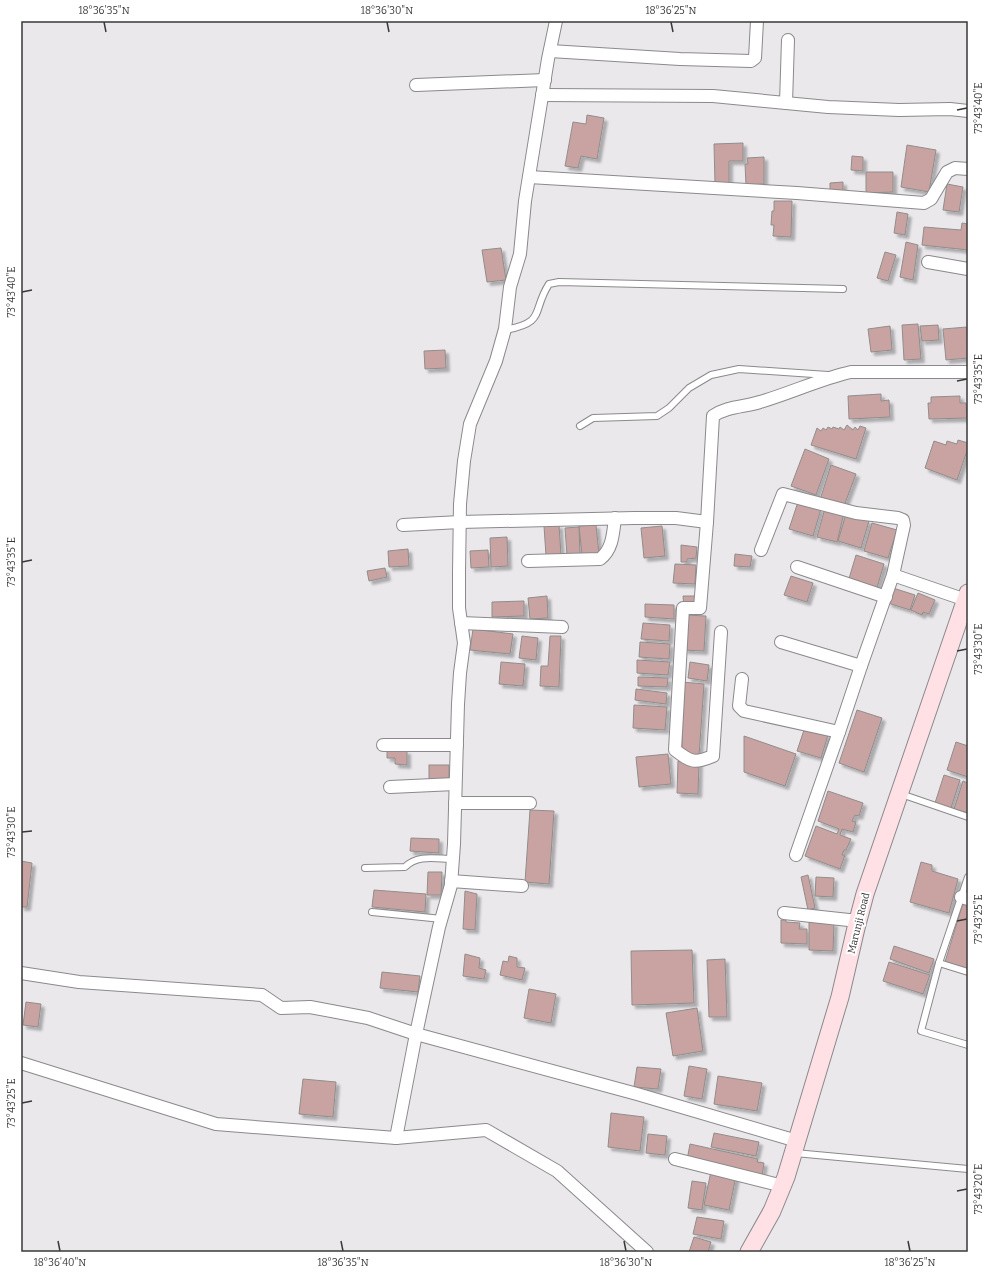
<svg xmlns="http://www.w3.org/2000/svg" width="989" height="1273" font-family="Bitter,serif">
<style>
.building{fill:#c8a3a1;stroke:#918d8c;filter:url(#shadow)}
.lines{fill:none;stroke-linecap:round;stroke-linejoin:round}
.lane-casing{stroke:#8b898c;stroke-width:8}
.street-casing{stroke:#8b898c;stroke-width:14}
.secondary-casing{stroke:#8b898c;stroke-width:19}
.lane{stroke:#fff;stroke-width:6}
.street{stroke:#fff;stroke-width:12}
.secondary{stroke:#ffe0e5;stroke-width:17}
.ticks{fill:none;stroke:#393839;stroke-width:1.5}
.labels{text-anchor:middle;stroke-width:4;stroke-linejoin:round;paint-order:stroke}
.street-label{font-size:10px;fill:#393839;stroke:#fff}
.neatline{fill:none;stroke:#393839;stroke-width:1.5}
.ticks-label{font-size:10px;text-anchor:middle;fill:#393839}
</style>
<defs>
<filter id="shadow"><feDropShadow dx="3.5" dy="3.5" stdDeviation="1" flood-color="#0004"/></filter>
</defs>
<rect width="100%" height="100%" fill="#eae8eb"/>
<!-- building -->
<g class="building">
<path d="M587 115 604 118 597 159 581 156 578 168 565 166 573 122 586 124Z"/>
<path d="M743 143V161H729V183L715 184 714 144Z"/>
<path d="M907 145 936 150 929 192 901 187Z"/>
<path d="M852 156 863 157V171L851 170Z"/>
<path d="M764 157V184L746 185 745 164H748L747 158Z"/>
<path d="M866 172H893V192L866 193Z"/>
<path d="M843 182V194H830V183Z"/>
<path d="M947 184 963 187 959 212 943 210Z"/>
<path d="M774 201H792L791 237 773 236 774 225H771L772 211H774Z"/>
<path d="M897 212 908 214 905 235 894 233Z"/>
<path d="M962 223 968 224V250L922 245 924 227 961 230Z"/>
<path d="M906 242 918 245 913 280 900 277Z"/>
<path d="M501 248 506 280 487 282 482 250Z"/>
<path d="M885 252 896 255 888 281 877 278Z"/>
<path d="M918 324 921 359 904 360 902 325Z"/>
<path d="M938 325 939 340 922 341 920 326Z"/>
<path d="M890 326 892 350 871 352 868 329Z"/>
<path d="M967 327 968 358 946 360 943 329Z"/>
<path d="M445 350 446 368 425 369 424 351Z"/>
<path d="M881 394V401L889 400 890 417 849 419 848 396Z"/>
<path d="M960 396V403H966L967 418 929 419 928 403H931V397Z"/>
<path d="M847 425 853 430 855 427 858 430 860 426 866 428 856 459 811 445 817 428 821 431 823 428 826 430 828 427 832 429 833 427 839 429 840 427 844 430Z"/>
<path d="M958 440 968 443V448L957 480 925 468 934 441 946 445 947 441 957 444Z"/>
<path d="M805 449 829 459 816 495 791 486Z"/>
<path d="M831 465 856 474 844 506 820 500Z"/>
<path d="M798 502 821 509 813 536 789 529Z"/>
<path d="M825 508 844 513 837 542 817 537Z"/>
<path d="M846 514 869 521 861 548 838 541Z"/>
<path d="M872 523 897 530 888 558 864 551Z"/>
<path d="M559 525 561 555 546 556 544 526Z"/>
<path d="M596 525 599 554 582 555 579 526Z"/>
<path d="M662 526 665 556 644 558 641 528Z"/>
<path d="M579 527 580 555H567L565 528Z"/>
<path d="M507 537 508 566 491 567 490 538Z"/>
<path d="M681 545 697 547 696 558 687 559V562H681Z"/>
<path d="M408 549 409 566 389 567 388 551Z"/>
<path d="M488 550 489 567 471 568 470 551Z"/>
<path d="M735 554 752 556 750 567 734 566Z"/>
<path d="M856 555 884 564 876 591 848 582Z"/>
<path d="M675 564 696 565 695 584 673 583Z"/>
<path d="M385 568 387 577 369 581 367 571Z"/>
<path d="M791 576 813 583 807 602 784 595Z"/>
<path d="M893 588 915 595 910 610 888 603Z"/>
<path d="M918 593 935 600 929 614 923 612 922 615 911 610Z"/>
<path d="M547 596 548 618 530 619 528 598Z"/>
<path d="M683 596H695V606L684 607Z"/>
<path d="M524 601V616L492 617V602Z"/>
<path d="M645 604 674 605V619L645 617Z"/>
<path d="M686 615 706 616 704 651 684 650Z"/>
<path d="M643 623 670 625 669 641 641 639Z"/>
<path d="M473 629 513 634 510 654 470 650Z"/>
<path d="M522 636 538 638 536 660 519 658Z"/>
<path d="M550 636H561L559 687 540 686 541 666H548Z"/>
<path d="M640 642 670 644 669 659 639 657Z"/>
<path d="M637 660 670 662 668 675 637 673Z"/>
<path d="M501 662 525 664 523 686 499 684Z"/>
<path d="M690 662 709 665 707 681 688 678Z"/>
<path d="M638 677 668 678 667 687 638 686Z"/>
<path d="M682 682 704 684 699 756 682 753Z"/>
<path d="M636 689 667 693 666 704 635 700Z"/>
<path d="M634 705 667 707 665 730 633 728Z"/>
<path d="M857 710 882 718 864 772 839 763Z"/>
<path d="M805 727 828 735 821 758 797 751Z"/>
<path d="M744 736 796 754 785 786 744 772Z"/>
<path d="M956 742 968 746V777L947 770Z"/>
<path d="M387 750 407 751V765L395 764V758H387Z"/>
<path d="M668 754 671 784 639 787 636 757Z"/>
<path d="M678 761 699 762 698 794 677 793Z"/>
<rect x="429" y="765" width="20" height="15"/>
<path d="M944 775 960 780 951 808 935 803Z"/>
<path d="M963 781 968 783V813L954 809Z"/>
<path d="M828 791 863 803 859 816 855 815 852 821 856 822 853 832 842 829 840 835 851 839 846 850H844L842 855H845L840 869 805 856 816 826 837 834 839 829 818 821Z"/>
<path d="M530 810 554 811 549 884 525 882Z"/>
<path d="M411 838 439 839V853L410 851Z"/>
<path d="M21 861 32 863 27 907H21Z"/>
<path d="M921 862 932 865V871L958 879 949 913 910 902Z"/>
<path d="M428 872H442L441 895H427Z"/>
<path d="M808 875 815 908 808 910 801 877Z"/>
<path d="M816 877 834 878 833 897 815 896Z"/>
<path d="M374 890 426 894 425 912 372 907Z"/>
<path d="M465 891 477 894 475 930 463 929Z"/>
<path d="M963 903 968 904V969L945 962Z"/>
<path d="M781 920H786V922L800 923 799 929H807V944L781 943Z"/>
<path d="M809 922 834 923 833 951 809 950Z"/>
<path d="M894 946 934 959 929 973 890 959Z"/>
<path d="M692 950 694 1003 632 1005 631 951Z"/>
<path d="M465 954 480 958 479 968 486 970 484 979 463 976Z"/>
<path d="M509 956 517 958V967L525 968 522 980 500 975 503 961 508 962Z"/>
<path d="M725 959 727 1017H709L707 960Z"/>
<path d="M889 962 930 975 923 994 883 981Z"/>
<path d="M382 972 420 976 418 992 380 988Z"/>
<path d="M529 989 556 994 551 1023 524 1018Z"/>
<path d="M26 1002 41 1004 38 1027 23 1025Z"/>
<path d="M697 1008 703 1051 673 1056 666 1013Z"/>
<path d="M689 1066 707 1069 702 1099 684 1096Z"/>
<path d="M637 1067 661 1069 658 1089 634 1087Z"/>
<path d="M718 1076 762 1083 757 1111 714 1104Z"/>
<path d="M303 1079 336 1082 333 1117 299 1114Z"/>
<path d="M611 1113 644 1117 640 1151 608 1147Z"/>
<path d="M714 1133 759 1142 756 1156 711 1147Z"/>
<path d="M648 1134 667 1136 665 1155 646 1153Z"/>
<path d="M690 1144 758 1159 757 1162 764 1163 762 1176 687 1160Z"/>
<path d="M711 1171 736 1176 729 1210 704 1205Z"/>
<path d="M692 1181 706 1183 702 1210 688 1208Z"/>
<path d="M697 1217 724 1221 721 1239 693 1234Z"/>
<path d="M694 1237 711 1242 708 1252H689Z"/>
</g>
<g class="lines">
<defs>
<g id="lane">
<path d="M505 330C547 322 531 312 549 284L559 282 843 289"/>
<path d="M580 426 593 418 657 416 669 408 689 388 711 375 739 369 828 375"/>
<path d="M901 794 968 817"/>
<path d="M365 868 405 867C418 854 436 859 453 859"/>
<path d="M968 877 939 963 921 1031 968 1045"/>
<path d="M372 912 442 919"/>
<path d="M939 963 968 972"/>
<path d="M795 1153 968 1169"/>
</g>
<g id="street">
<path d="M550 51 680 59 751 61 755 58 757 21"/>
<path d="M416 85 545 80"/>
<path d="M542 95 713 96 828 107 899 110 950 109 968 111"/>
<path d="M786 103 788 40"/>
<path d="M529 177 797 193 924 203 931 199 947 172 955 168 968 169"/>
<path d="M928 262 968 269"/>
<path d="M707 522 700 608H683L675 750C691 762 694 764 713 756L721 632"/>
<path d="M403 525 460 522 634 518H676L707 522 713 416C727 406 745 407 760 402 791 393 820 379 851 372H968"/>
<path d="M761 550 783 494 856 513 898 518 903 520 904 525 893 575 966 600"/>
<path d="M528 561 600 559C613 549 613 533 615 518"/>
<path d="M797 567 886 597"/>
<path d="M461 623 562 627"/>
<path d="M781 642 861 666"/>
<path d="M742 679 739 706 744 711 839 732 861 666 893 575"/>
<path d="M383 745H457"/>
<path d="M390 787 455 784"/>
<path d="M455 803H530"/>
<path d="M796 855 839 732"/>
<path d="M451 881 522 886"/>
<path d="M961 897 968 899"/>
<path d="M784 913 858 921"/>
<path d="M21 973 79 982 262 995 281 1008 310 1007 368 1018 416 1034 637 1094 797 1141"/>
<path d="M21 1063 216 1124 396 1138 486 1130 557 1171 647 1252"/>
<path d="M396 1138 416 1034 439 927 451 885 454 844 458 704 460 673 464 643 459 608V573L460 504 464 461 470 424 496 361 505 329 510 287 520 254 525 201 548 59 556 21"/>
<path d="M675 1159 783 1186"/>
</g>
<path id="secondary" d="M749 1252 772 1211 786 1177 840 997 856 928 865 894 968 593"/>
</defs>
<!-- lane casing -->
<use href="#lane" class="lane-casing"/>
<!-- street casing -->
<use href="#street" class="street-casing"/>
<!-- secondary casing -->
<use href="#secondary" class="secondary-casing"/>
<!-- lane -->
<use href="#lane" class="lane"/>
<!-- street -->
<use href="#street" class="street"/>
<!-- secondary -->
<use href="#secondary" class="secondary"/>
</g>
<!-- ticks -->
<path class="ticks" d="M104 22 106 32M387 22 389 32M671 22 673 32M957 110 967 108M22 292 32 290M957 381 967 379M22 562 32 560M957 651 967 649M22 832 32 831M957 921 967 919M22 1103 32 1101M957 1191 967 1189M58 1241 60 1251M341 1241 343 1251M624 1241 626 1251M908 1241 910 1251"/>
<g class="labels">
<!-- street labels -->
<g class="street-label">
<text transform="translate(858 923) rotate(-76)" y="4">Marunji Road</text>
</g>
</g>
<!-- border -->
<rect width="989" height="1273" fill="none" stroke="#ffffff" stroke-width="44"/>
<rect x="22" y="22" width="945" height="1229" class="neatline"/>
<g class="ticks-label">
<text x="104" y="14">18°36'35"N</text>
<text x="387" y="14">18°36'30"N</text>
<text x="671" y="14">18°36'25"N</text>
<text transform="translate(978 108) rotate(-90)" y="4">73°43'40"E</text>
<text transform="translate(11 292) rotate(-90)" y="4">73°43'40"E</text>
<text transform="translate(978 379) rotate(-90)" y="4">73°43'35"E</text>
<text transform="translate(11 562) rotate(-90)" y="4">73°43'35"E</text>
<text transform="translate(978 649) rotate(-90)" y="4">73°43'30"E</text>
<text transform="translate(11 832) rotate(-90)" y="4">73°43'30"E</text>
<text transform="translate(978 919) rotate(-90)" y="4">73°43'25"E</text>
<text transform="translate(11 1103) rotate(-90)" y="4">73°43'25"E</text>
<text transform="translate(978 1189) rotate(-90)" y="4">73°43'20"E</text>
<text x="60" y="1266">18°36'40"N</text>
<text x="343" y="1266">18°36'35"N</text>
<text x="626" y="1266">18°36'30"N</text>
<text x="910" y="1266">18°36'25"N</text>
</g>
</svg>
